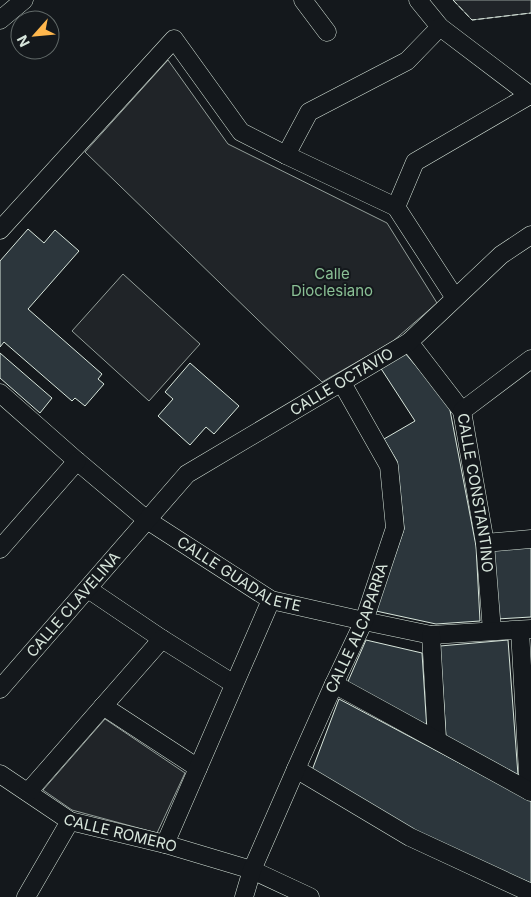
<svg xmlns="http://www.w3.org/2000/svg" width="531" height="897" font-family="Inter,sans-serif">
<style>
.green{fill:#202428;stroke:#939e99}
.building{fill:#2c363c;stroke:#d8e6dc}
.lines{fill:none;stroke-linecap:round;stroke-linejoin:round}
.minor-casing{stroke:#d8e6dc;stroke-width:19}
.minor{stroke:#14181c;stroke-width:18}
.fence{stroke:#d8e6dc;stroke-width:1;stroke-dasharray:6 2.5;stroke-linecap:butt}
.labels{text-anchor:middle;stroke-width:4;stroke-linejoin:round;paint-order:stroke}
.park-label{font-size:15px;fill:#8ac095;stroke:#14181c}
.street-label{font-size:15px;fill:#d8e6dc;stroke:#14181c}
</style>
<rect width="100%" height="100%" fill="#14181c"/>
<!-- green -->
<g class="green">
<path d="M453 0H531V13L472 20Z"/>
<path d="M168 60 228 144 387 223 437 303 392 342 322 382 85 152Z"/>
<path d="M123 274 200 344 149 401 72 331Z"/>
<path d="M105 719 185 773 157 833 72 810 43 790Z"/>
</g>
<!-- building -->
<g class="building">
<path d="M28 229 44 243 55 230 79 251 28 309 102 374 98 379 104 384 85 406 75 398 72 401 4 342 0 347V261Z"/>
<path d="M0 353 52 398 40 413 0 378Z"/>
<path d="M405 353 449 405 476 546 480 621 436 624 376 611 404 529 397 461 384 439 415 421 380 367Z"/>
<path d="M190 363 239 406 214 434 206 427 190 445 158 416 173 399 165 392Z"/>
<path d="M531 546V617L497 619 493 548Z"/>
<path d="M366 640 422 653 427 731 346 686Z"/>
<path d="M508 640 518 775 446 736 440 646Z"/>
<path d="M339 699 531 801V883L421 838 311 773Z"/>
</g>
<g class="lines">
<defs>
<g id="minor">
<path d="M303 0 327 32"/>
<path d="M418 0 440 27 531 96"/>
<path d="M0 20 24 0"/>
<path d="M286 155 309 112 407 61 440 27"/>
<path d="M396 207 415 162 530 95"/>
<path d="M0 230 174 39 241 132 286 155 396 207 455 298"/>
<path id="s1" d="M409 342 462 411 485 543 492 631"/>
<path id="s2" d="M0 393 77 461 147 520 271 600 364 621 431 635 531 629"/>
<path d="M462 411 531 359"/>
<path d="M485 543 531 539"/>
<path d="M0 549 77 461"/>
<path d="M88 589 162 639 234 684"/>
<path d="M520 630 529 791"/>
<path d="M431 635 437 740"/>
<path d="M334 684 531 792"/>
<path id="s3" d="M0 689 187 474 409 342 501 255 531 235"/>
<path d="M103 706 198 768"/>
<path d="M296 769 410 837 531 893"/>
<path id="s4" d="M0 774 70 821 165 844 252 870 310 897"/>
<path d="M28 792 162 639"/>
<path d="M165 844 271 600"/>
<path d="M26 897 70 821"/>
<path id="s5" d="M244 897 252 870 296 769 334 684 364 621 395 528 389 466 342 383"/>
</g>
</defs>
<!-- minor casing -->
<use href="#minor" class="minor-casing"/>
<!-- minor -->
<use href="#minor" class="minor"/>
<!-- fence -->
<path class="fence" d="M453 0 472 20 531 13"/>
</g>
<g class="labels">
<!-- park labels -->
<g class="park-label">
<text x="332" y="279">Calle<tspan x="332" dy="17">Dioclesiano</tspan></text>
</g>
<!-- street labels -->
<g class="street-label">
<text dy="5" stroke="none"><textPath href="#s3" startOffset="465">CALLE OCTAVIO</textPath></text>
<text dy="5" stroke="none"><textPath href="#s1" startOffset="170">CALLE CONSTANTINO</textPath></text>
<text dy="5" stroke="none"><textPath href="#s2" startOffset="302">CALLE GUADALETE</textPath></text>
<text dy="5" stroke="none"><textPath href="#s3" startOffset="112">CALLE CLAVELINA</textPath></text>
<text dy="5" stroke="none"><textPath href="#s5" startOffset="292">CALLE ALCAPARRA</textPath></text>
<text dy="5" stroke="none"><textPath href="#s4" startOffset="136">CALLE ROMERO</textPath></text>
</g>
</g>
<!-- north arrow -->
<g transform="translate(35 35) rotate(243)"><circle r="24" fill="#14181c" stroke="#626a69"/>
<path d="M0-4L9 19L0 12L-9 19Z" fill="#ffb74d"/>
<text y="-8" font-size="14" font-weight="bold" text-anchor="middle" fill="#d8e6dc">N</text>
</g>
</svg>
